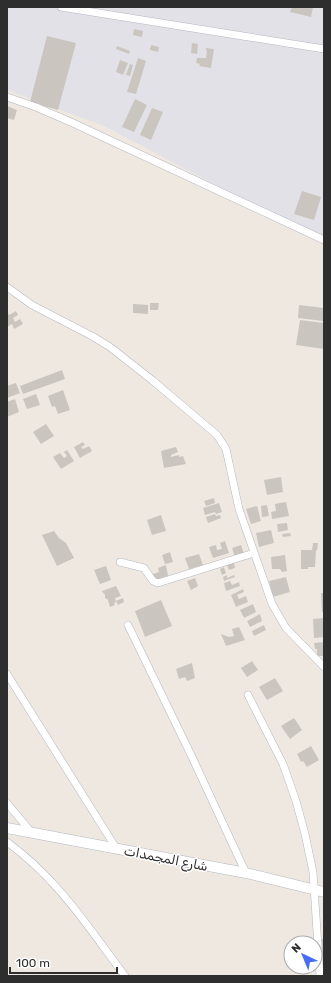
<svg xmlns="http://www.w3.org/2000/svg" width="331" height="983" font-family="Rubik,Cairo,sans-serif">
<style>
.industrial{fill:#e2e1e7}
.building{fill:#cac6bf}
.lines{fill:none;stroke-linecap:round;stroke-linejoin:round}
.street-casing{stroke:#b4b7c0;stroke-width:8}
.secondary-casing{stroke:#b4b7c0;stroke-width:11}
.street{stroke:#fff;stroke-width:7}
.secondary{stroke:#fff;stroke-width:10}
.labels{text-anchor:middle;stroke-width:3;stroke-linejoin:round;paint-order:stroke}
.street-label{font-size:13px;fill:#2e2e2e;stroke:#fff}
</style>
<rect width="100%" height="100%" fill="#eee8e1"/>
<!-- industrial -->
<path class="industrial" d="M7 7H324V239L277 217 104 126 7 90Z"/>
<!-- building -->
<g class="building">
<path d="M292 7H313L311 17 290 12Z"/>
<path d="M134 29 143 31 142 37 133 35Z"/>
<path d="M47 36 76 43 58 110 30 102Z"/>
<path d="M192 43 198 44 197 54 191 53Z"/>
<path d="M151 45 159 47 158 52 150 50Z"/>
<path d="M117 46 130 51 129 54 116 49Z"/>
<path d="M206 48 214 49 211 68 199 66 200 64 196 63 197 58H206L207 51 206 50Z"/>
<path d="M138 58 146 61 136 94 127 92Z"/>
<path d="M120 60 128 63 123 75 116 72Z"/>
<path d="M130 64 133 65 130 76 126 75Z"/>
<path d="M135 99 147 105 134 132 122 127Z"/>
<path d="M7 106 17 110 14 120 7 118Z"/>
<path d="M152 108 163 112 151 140 140 135Z"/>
<path d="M302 191 321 197 314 220 294 214Z"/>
<path d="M150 303H159L158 310H150Z"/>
<path d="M133 304 148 305V314L133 313Z"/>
<path d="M299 305 324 308 323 321 298 318Z"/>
<path d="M16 311 18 315 13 318 15 322 20 319 23 324 14 329 12 324 7 327V314L8 313 9 315Z"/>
<path d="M300 320 324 323V349L296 345Z"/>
<path d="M62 370 65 379 23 394 20 386Z"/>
<path d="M16 383 20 393 7 398V386Z"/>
<path d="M63 390 70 410 58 414 55 406 52 407 48 396Z"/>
<path d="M36 394 40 405 27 409 23 399Z"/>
<path d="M15 399 19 412 7 417V402Z"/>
<path d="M46 424 54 436 41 444 33 432Z"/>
<path d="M83 442 85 445 81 447 83 449 89 446 92 451 80 458 74 447Z"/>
<path d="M176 447 178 452 171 455V457L179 455V457L183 456 186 464 164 468 161 451Z"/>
<path d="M67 450 74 461 61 469 53 457 60 453 64 458 67 456 64 452Z"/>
<path d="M281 477 283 492 267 495 264 480Z"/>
<path d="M214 498 215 503 206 506 204 501Z"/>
<path d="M286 502 289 516 272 519 271 512 276 511 275 504Z"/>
<path d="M219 503 222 512 216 514 215 512 205 515 203 508Z"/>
<path d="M267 505 269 516 262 517 261 506Z"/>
<path d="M257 506 261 521 251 524 246 509Z"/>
<path d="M215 514 216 516 220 515 221 518 208 523 206 517Z"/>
<path d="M161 515 166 531 152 535 147 520Z"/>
<path d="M287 523 288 530 278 532 277 524Z"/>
<path d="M271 530 274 543 259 547 256 533Z"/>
<path d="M54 531 59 538 66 543 74 558 57 566 42 535Z"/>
<path d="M290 533 291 536 283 537 282 534Z"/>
<path d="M225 541 229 553 213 558 209 547 216 545 217 550 222 549 220 543Z"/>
<path d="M313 543H318L317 551 316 550 315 567H308V569H301V550H312Z"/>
<path d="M241 545 244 554 235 557 232 548Z"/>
<path d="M170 552 173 562 165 564 162 555Z"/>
<path d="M199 554 203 565 189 569 185 558Z"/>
<path d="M285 555 287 571 282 572 280 569H272L271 557Z"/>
<path d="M234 563 235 568 229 570 227 565Z"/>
<path d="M166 565 168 576 154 580 153 574 159 572 158 568Z"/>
<path d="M106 566 111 580 100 584 94 570Z"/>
<path d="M224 567 226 573 222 575 220 569Z"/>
<path d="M227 575V578L234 575 235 577 224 581 223 577Z"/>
<path d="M286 577 290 592 273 597 269 581Z"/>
<path d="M195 578 198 586 191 590 187 581Z"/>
<path d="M230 581 232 585 239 582 240 586 226 591 224 583Z"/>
<path d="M116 586 121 596 115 598 116 602 114 603 115 605 110 607 108 600 105 598V595L102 591Z"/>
<path d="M243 589 244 592 237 595 239 599 246 596 248 602 236 607 231 595Z"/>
<path d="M321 593H324V612H322Z"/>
<path d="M123 598 124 602 118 605 116 601Z"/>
<path d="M161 600 172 626 145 637 135 611Z"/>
<path d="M253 604 256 612 244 618 240 610Z"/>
<path d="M260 614 262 621 250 627 247 621Z"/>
<path d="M324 618V637L314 638 313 619Z"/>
<path d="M264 625 266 630 254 636 252 631Z"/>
<path d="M239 627 245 640 226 646 221 634 229 637 234 636 232 629Z"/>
<path d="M324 642V656H317V649H315L314 643Z"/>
<path d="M252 661 258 670 247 677 241 668Z"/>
<path d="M192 663 195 678 187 681 185 677 179 679 176 669Z"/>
<path d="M275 678 283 691 267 700 259 687Z"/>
<path d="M294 718 302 730 290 739 281 726Z"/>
<path d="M311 746 319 760 307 767 303 761 301 762 297 754Z"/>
<path d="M320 939H324V976H322Z"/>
</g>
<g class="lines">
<defs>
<g id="street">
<path d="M61 7 324 49"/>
<path d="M7 97 36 107 73 123 324 240"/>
<path d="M7 287 32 305 92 336 110 347 152 380 217 435 226 449 239 509 272 604 286 628 324 667"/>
<path d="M120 562 144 568 153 581 158 583 254 553"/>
<path d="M128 625 192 757 246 873"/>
<path d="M7 674 116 848"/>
<path d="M248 695 283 764 296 801 305 834 313 872 320 976"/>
<path d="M7 803 31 832"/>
<path d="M7 842C58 879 88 927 125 976"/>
</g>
<path id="secondary" d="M7 828 246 873 324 892"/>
</defs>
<!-- street casing -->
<use href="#street" class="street-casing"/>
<!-- secondary casing -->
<use href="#secondary" class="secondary-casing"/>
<!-- street -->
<use href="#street" class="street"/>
<!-- secondary -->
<use href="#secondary" class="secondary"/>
</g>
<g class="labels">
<!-- street labels -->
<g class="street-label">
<text transform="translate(166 858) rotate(11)" y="5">شارع المجمدات</text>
</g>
</g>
<!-- border -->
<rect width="331" height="983" fill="none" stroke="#2e2e2e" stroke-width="16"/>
<!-- north arrow -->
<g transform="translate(303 955) rotate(316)"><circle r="19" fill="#ffffff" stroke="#ababab"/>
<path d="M0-3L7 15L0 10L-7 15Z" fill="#486df4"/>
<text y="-6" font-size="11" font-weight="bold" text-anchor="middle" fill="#2e2e2e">N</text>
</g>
<!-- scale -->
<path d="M10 967v6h107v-6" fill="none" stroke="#2e2e2e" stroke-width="2"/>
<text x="16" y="967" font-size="12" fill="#2e2e2e" stroke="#ffffff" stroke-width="3" paint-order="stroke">100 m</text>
</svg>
